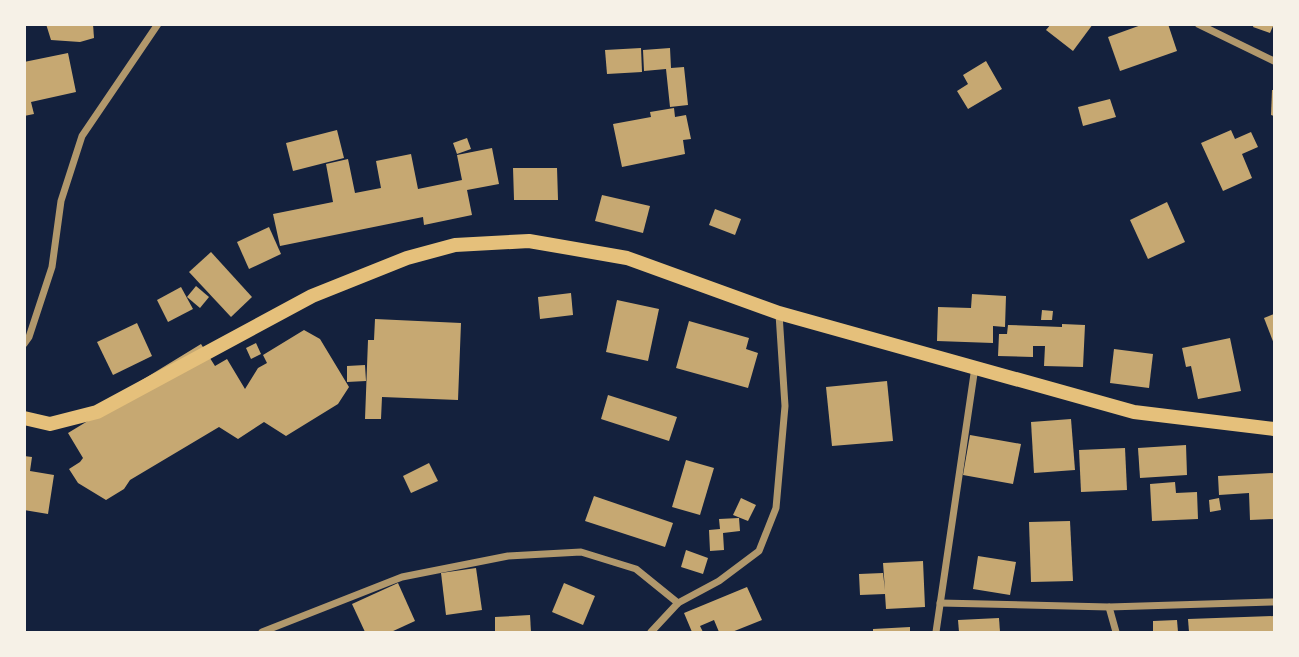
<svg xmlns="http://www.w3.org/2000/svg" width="1299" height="657" font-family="'Libre Baskerville',serif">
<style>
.building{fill:#c6a872}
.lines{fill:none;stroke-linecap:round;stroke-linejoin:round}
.minor{stroke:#b1986c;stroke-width:7}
.secondary{stroke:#e5c07b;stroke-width:14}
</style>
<rect width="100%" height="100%" fill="#14213d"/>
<!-- building -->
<g class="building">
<path d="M46 24H93L94 38 80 42 51 40Z"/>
<path d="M1051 24H1093L1073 51 1046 30Z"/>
<path d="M1144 24H1168L1177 51 1120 71 1108 37Z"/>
<path d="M1254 24H1274L1270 33 1253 27Z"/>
<path d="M641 48 642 72 607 74 605 50Z"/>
<path d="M670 48 671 68 684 67 688 105 670 107 666 69 644 71 643 50Z"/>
<path d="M68 53 76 92 31 102 34 114 24 116V62Z"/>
<path d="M986 61 1002 89 968 109 957 91 968 84 963 75Z"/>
<path d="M1272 90H1274V116L1271 115Z"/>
<path d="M1110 99 1116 117 1083 126 1078 107Z"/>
<path d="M674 108 675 117 686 115 691 139 683 140 685 154 622 167 613 124 651 117 650 112Z"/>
<path d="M337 130 344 158 293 171 286 143Z"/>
<path d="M1231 130 1235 139 1251 132 1258 147 1242 154 1252 178 1223 191 1201 143Z"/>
<path d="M467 138 471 149 457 154 453 143Z"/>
<path d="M492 148 499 184 467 190 472 215 424 225 423 217 280 246 273 214 333 202 326 164 348 159 355 193 381 188 376 161 411 154 418 189 462 180 457 155Z"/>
<path d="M513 168H557L558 200H514Z"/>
<path d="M602 195 650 206 643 233 595 221Z"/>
<path d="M1167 202 1185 242 1148 259 1130 220Z"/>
<path d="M715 209 741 219 735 235 709 225Z"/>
<path d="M269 227 281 254 249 269 237 242Z"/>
<path d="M211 252 252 297 231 317 189 272Z"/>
<path d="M196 286 209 297 200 308 187 297Z"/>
<path d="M181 287 193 309 168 322 157 300Z"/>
<path d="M571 293 573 315 540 319 538 297Z"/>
<path d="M972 294 1006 296 1005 327 993 326V343L937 341 938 307 971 308Z"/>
<path d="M617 300 659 309 648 361 606 352Z"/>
<path d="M1042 310 1053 311 1052 320H1041Z"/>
<path d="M1274 314V344L1264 318Z"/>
<path d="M375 319 461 323 458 400 382 397 381 419H365L368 340H374Z"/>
<path d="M689 321 749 338 746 349 758 353 748 388 676 368Z"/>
<path d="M137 323 152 356 113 375 97 342Z"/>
<path d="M1062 324 1085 325 1083 367 1044 366 1045 346H1033V357L998 356 999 334H1007L1008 325 1062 327Z"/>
<path d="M304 330 320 339 349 387 338 404 286 436 264 422 238 439 219 427 130 480 124 489 106 500 78 483 69 469 80 462 83 458 68 433 119 402 116 396 201 344 215 366 227 359 245 389 258 368 267 363 263 355Z"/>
<path d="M1230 338 1241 391 1198 399 1191 366 1186 367 1182 348Z"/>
<path d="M256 343 261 354 251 359 246 348Z"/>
<path d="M1114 349 1153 354 1149 388 1110 383Z"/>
<path d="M365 365 366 381 347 382V366Z"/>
<path d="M887 381 893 441 832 446 826 387Z"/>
<path d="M608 395 677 417 669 441 601 419Z"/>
<path d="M1071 419 1075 470 1034 473 1031 422Z"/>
<path d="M970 435 1021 444 1013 484 963 475Z"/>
<path d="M1186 445 1187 475 1140 478 1138 448Z"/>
<path d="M1125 448 1127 490 1081 492 1079 450Z"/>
<path d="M24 456 32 457 30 471 54 475 48 514 24 510Z"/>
<path d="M686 460 714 468 700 515 672 507Z"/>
<path d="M429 463 438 481 411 493 403 476Z"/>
<path d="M1274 473V519L1250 520 1249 493 1219 495 1218 476Z"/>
<path d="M1175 482 1176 493 1197 492 1198 519 1152 521 1150 484Z"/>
<path d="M594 496 673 523 665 547 585 521Z"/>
<path d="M741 498 756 505 748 521 733 515Z"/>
<path d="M1219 498 1221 510 1210 512 1209 500Z"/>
<path d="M739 518 740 531 723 533 724 550 710 551 709 530 720 529 719 519Z"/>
<path d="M1070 521 1073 581 1031 582 1029 522Z"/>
<path d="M686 550 708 558 703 574 681 567Z"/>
<path d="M978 556 1016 562 1010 595 973 589Z"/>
<path d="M923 561 925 607 886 609 885 594 860 595 859 574 883 573 885 590 883 563Z"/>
<path d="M476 568 482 610 446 615 441 573Z"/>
<path d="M398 583 415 621 391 632H365L352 604Z"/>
<path d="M564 583 595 596 583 625 552 612Z"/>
<path d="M747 587 762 620 732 632H719L714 620 700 626 703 632H692L684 613Z"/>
<path d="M530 615 531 632H495V617Z"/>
<path d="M1274 616V632H1189L1188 619Z"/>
<path d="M999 618 1000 632H959L958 620Z"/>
<path d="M1177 620 1178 632H1153V621Z"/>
<path d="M910 627V632H873V629Z"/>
</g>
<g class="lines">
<!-- minor -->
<g class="minor">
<path d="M1198 24 1274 61"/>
<path d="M24 344 29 337 52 267 61 201 82 136 158 24"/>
<path d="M940 603 1109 607 1274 602"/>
<path d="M1109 607 1116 632"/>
<path d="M262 632 402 577 508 556 581 552 636 569 678 603"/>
<path d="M651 632 678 603 719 581 759 551 776 508 785 406 779 314"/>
<path d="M936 632 975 367"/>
</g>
<!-- secondary -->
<path class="secondary" d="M24 418 50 424 97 412 312 296 407 258 455 245 529 241 627 258 779 313 1134 412 1274 429"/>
</g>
<!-- border -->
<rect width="1299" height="657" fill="none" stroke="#f6f1e7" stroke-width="52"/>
</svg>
